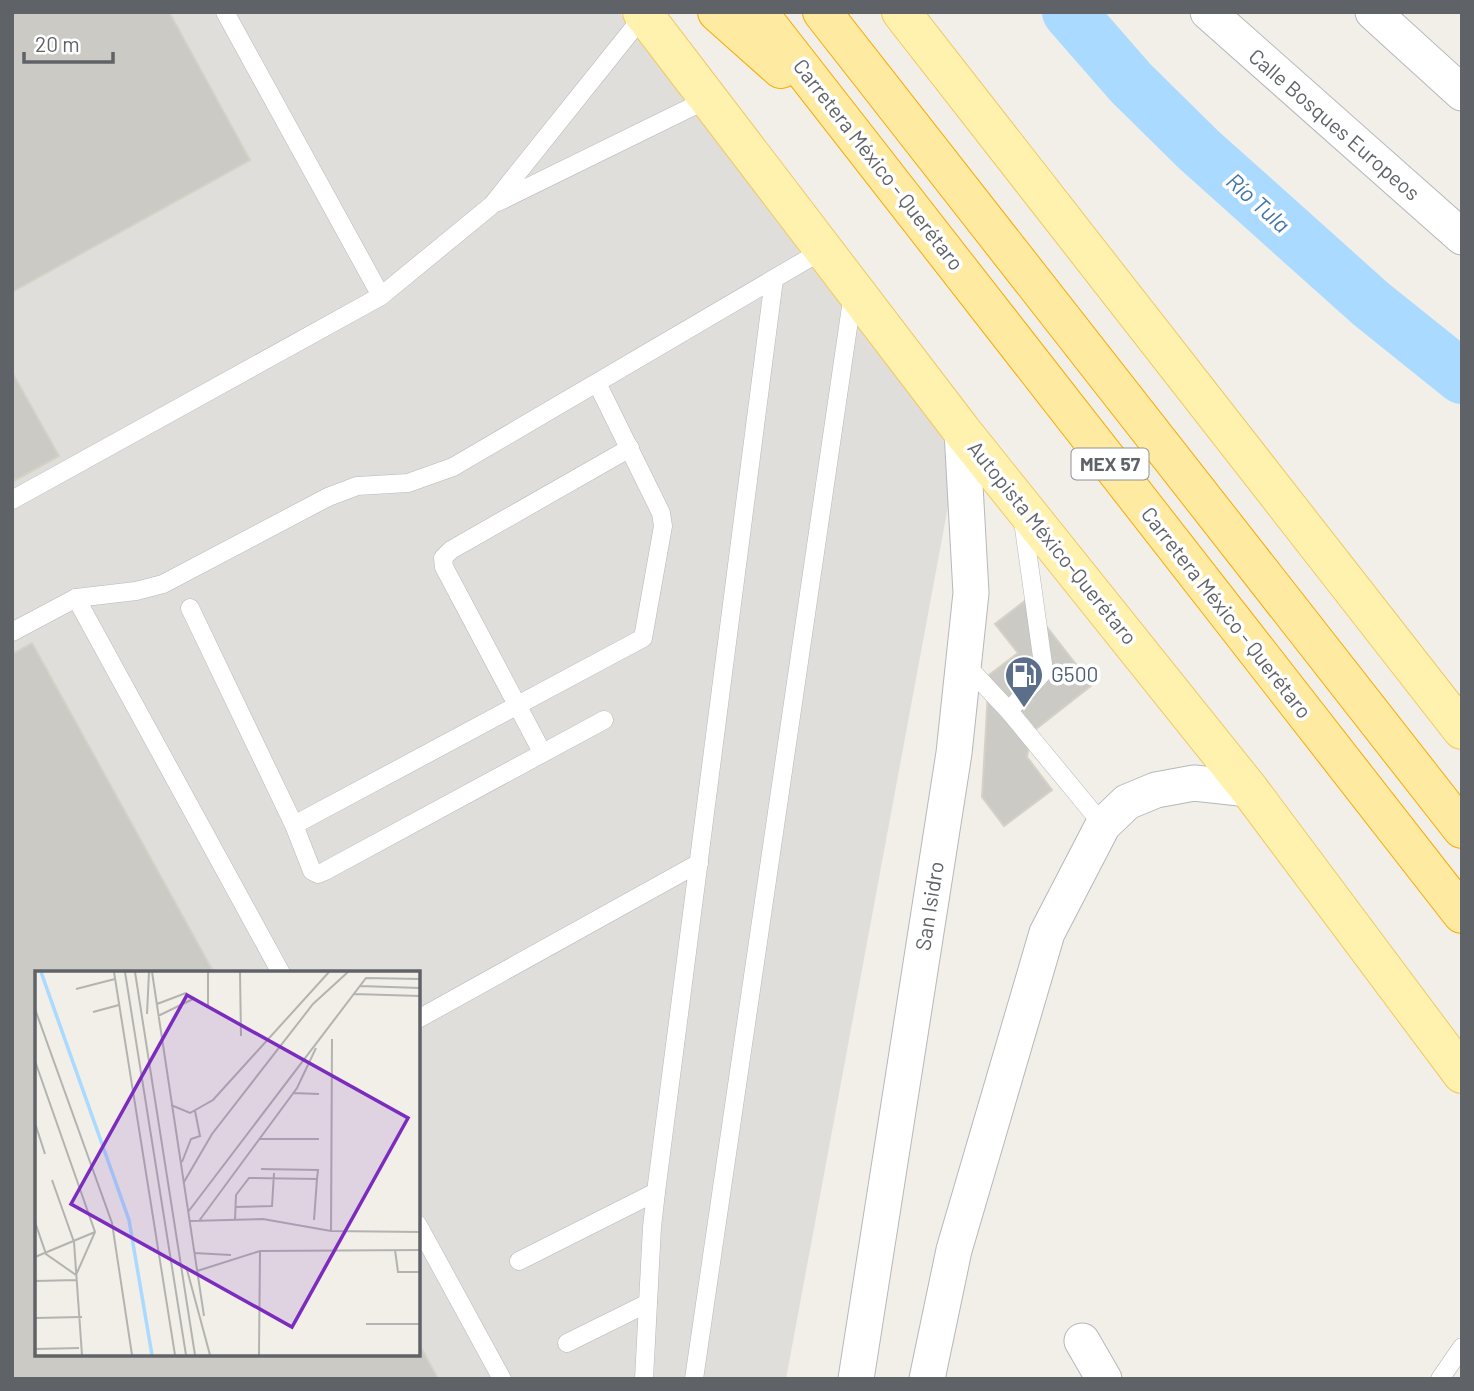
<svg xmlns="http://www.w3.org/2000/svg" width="1474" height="1391" font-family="Barlow,sans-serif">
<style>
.industrial{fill:#e0deda;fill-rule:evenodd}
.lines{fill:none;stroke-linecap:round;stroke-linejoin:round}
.river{stroke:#aadaff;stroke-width:54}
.building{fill:#cccac5;stroke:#d6d1c6;stroke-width:2}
.service-casing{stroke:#b5b8bc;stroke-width:19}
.minor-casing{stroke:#b5b8bc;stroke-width:37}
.primary-casing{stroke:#f2c960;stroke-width:40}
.trunk-casing{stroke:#f9ab00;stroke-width:40}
.service{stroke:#fff;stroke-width:18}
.minor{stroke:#fff;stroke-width:35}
.primary{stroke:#fff2af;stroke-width:38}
.trunk{stroke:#feeaa1;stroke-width:38}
.labels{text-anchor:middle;stroke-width:7;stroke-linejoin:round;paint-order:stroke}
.shield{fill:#fff;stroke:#8f9295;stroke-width:2}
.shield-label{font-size:19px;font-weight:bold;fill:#5f6368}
.street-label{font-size:21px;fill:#5f6368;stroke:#fff}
.service-label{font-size:21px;fill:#4e5e75;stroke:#fff;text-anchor:start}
.water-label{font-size:23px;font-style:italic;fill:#4174aa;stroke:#fff}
.inset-river{fill:none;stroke:#aadaff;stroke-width:3.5}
.inset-road{fill:none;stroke:#b3b3b1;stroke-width:2}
.view{fill:#7b2cbf;fill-opacity:0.15;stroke:#7b2cbf;stroke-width:3.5}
.inset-edge{fill:none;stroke:#5f6368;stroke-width:3.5}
</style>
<rect width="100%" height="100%" fill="#f1efe8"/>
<!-- industrial -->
<path class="industrial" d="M12 12H619L736 160 962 431 786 1379H12ZM37 973H418V1354H37Z"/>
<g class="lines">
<!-- river -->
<path class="river" d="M1069 12 1131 83 1199 150 1371 304 1462 377"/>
</g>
<!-- building -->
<g class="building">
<path d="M12 12H169L250 160 12 292Z"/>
<path d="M12 372 59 456 12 482Z"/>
<path d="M1026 600 1092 685 1031 733 1027 757 1052 790 1004 826 982 797 989 675 1018 653 995 624Z"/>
<path d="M32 643 214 973H37V1354H418V1342L438 1379H12V654Z"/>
</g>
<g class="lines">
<defs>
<g id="service">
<path d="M225 12 381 296"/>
<path d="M498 202 708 99"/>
<path d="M597 383 661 513 663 526 643 638 294 825 312 871 318 874 325 871 604 720"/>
<path d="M12 500 381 296 492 205 644 15"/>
<path d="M1023 521 1044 671 1009 711 1103 825"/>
<path d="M76 598 281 973"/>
<path d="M190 608 294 825"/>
<path d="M12 632 76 598 136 591 163 584 328 497 357 486 408 483 453 467 823 250"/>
<path d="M964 663 1009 711"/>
<path d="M542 752 444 567 443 558 451 550 630 448"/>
<path d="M418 1019 699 863"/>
<path d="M418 1225 502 1379"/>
<path d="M519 1261 656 1192"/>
<path d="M567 1343 648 1303"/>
<path d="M644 1379 652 1227 656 1192 774 279"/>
<path d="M694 1379 853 293"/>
<path d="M1440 1379 1462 1347"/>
</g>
<g id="minor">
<path d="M1208 12 1462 237"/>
<path d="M1373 12 1462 93"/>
<path d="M1082 1341 1104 1379"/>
<path d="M856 1379 954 753 971 593 962 431"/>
<path d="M927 1379 954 1250 1047 933 1103 825 1127 802 1156 790 1194 783 1249 789"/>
</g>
<g id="primary">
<path d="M642 12 962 431 1249 789 1462 1074"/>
<path d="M901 12 1462 730"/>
</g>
<g id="trunk">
<path d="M717 12 781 69"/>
<path d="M758 12 1462 914"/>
<path d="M822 12 1462 829"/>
</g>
</defs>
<!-- service casing -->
<use href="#service" class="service-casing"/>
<!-- minor casing -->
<use href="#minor" class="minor-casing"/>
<!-- primary casing -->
<use href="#primary" class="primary-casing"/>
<!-- trunk casing -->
<use href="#trunk" class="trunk-casing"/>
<!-- service -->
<use href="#service" class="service"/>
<!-- minor -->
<use href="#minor" class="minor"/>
<!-- primary -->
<use href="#primary" class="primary"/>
<!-- trunk -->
<use href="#trunk" class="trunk"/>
</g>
<!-- icons -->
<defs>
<symbol id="fuel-pin" viewBox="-11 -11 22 30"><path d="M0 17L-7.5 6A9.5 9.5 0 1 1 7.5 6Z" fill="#5c6f8a" stroke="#fff"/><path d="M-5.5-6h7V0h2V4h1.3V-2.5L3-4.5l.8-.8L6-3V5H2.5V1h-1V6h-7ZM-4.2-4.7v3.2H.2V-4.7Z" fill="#fff"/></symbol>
</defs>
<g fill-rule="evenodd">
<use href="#fuel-pin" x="1002" y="653" width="44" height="60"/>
</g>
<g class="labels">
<!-- shield labels -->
<rect class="shield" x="1071.5" y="448.5" width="77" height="31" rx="5"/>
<g class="shield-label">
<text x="1110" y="471">MEX 57</text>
</g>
<!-- street labels -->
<g class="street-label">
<text transform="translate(1334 125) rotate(41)" y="7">Calle Bosques Europeos</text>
<text transform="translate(878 165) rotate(52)" y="7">Carretera México - Querétaro</text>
<text transform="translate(1052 543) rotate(51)" y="7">Autopista México-Querétaro</text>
<text transform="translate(1226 613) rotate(52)" y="7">Carretera México - Querétaro</text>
<text transform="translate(930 906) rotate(-81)" y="7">San Isidro</text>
</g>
<!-- service labels -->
<g class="service-label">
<text x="1051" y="682">G500</text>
</g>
<!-- water labels -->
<g class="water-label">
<text transform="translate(1258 203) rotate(42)" y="8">Río Tula</text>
</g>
</g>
<!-- overview -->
<g transform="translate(35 971)">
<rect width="385" height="385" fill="#f1efe8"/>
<path class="inset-river" d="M6 1 94 249 117 384"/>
<path class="inset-road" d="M79 1 140 384M90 1 151 384M100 1 160 384M117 1 169 345M205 1 206 65M325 15 385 17M41 18 80 8M319 23 385 25M122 33 151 22M173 36V1M0 38 77 252 97 384M58 41 84 34M112 43 114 1M123 45 160 27M0 90 60 261 41 304 11 283 0 251M258 122 284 123M136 134 155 142 178 129 294 1M0 152 10 183M224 168H284M147 191 156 168 165 165 160 140M17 209 39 271 47 384M149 211 177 163 278 33 313 1M200 236 237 235 239 202M153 241 331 7 385 8M200 249 201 224 214 207 282 208 283 199 226 198M279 249 282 208M155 250 228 248 296 260 385 261M164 250 262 117 281 77M296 260 297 68M360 279 363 301H385M159 282 196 284M0 286 60 261M151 295 175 384M162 300 225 280 385 279M0 310 42 309M0 347 47 346M331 353H385M0 378 44 377M224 384 225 280"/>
<path class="view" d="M152 24 373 147 257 356 36 233Z"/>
<rect width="385" height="385" class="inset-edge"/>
</g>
<!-- border -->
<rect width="1474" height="1391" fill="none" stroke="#5f6368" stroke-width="28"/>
<!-- scale -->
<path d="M24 52v10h89v-10" fill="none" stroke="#5f6368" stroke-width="3.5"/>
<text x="35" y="52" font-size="21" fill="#5f6368" stroke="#ffffff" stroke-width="5" paint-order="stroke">20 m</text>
</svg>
